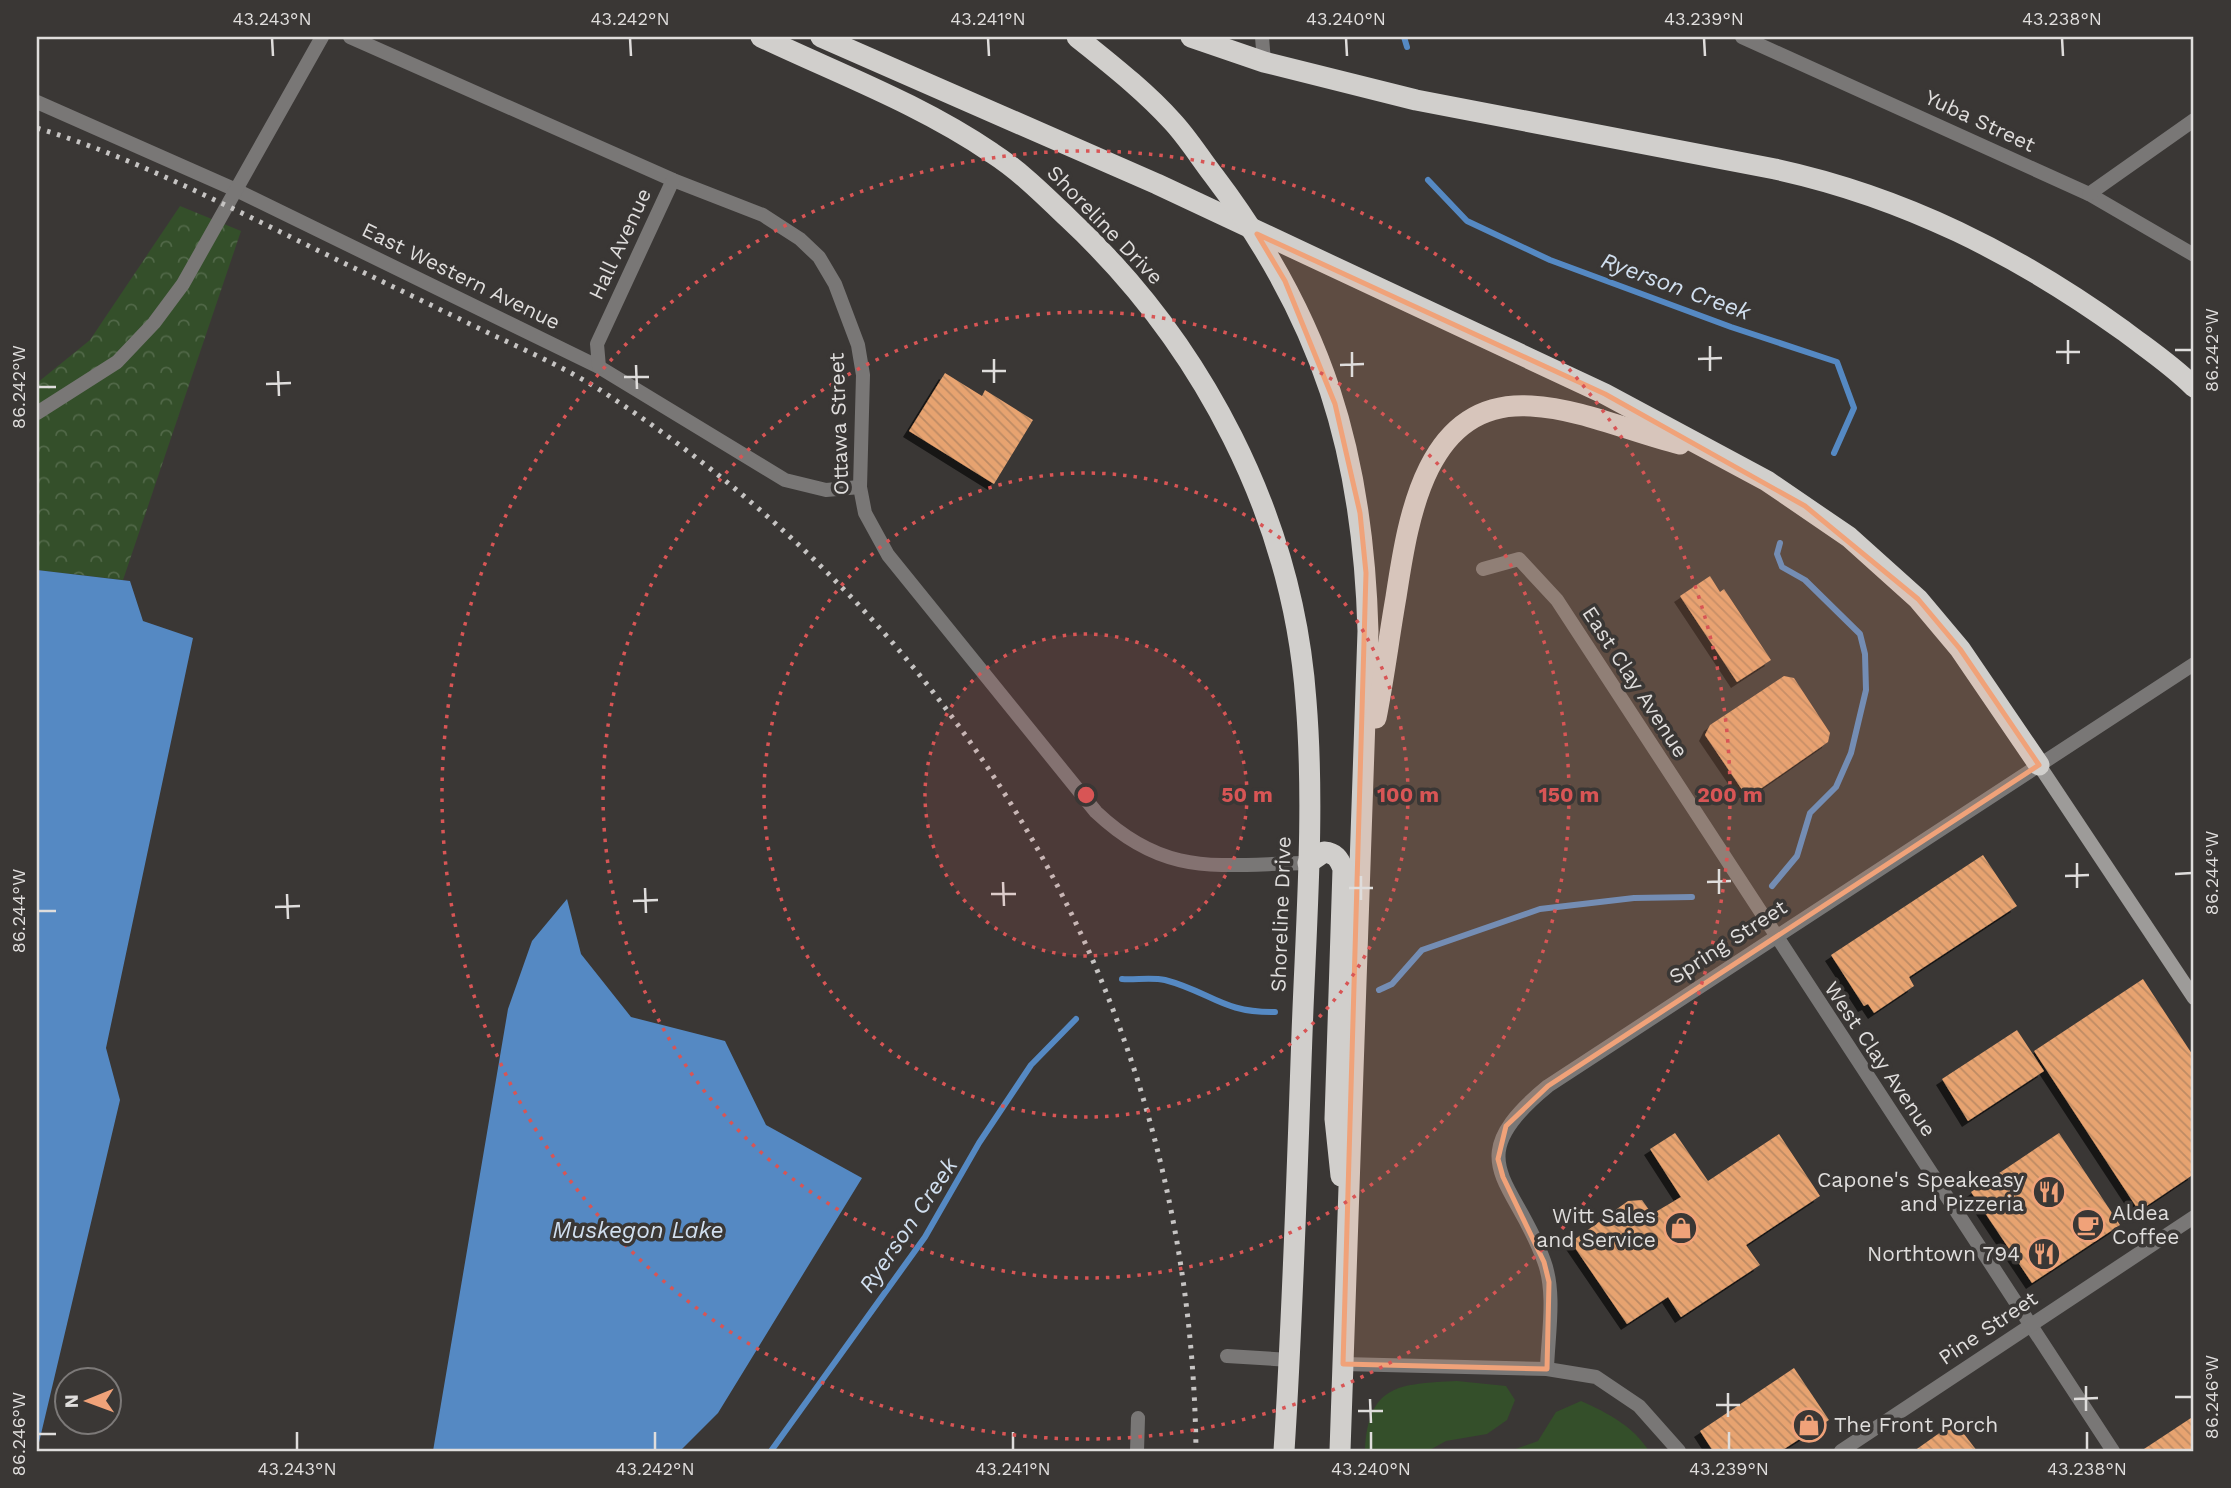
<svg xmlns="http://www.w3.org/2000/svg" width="2231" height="1488" font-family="'Work Sans',sans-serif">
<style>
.grass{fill:#344f2a}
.park{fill:url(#park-crowns)}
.water{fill:#5589c3}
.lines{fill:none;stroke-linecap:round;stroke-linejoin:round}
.stream{stroke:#5589c3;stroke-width:6}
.building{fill:url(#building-back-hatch);filter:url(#shadow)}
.street{stroke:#797776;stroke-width:14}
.secondary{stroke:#9d9b99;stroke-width:14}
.highway{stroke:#d1cfcc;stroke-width:21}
.rail{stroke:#c6c4c3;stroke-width:5;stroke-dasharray:3.5 7;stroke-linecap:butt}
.marked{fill:#f0a279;fill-opacity:0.2;stroke:#f0a279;stroke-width:5;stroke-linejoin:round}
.ticks{fill:none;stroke:#dfdddc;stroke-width:2.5}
.ring{fill:none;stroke:#d85555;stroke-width:3.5;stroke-dasharray:3.5 7}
.labels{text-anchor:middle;stroke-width:7;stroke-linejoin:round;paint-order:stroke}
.street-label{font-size:21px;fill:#dfdddc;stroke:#3a3735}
.poi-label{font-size:21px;fill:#dfdddc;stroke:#3a3735;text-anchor:end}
.water-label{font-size:23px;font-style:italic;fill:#d1dfef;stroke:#3a3735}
.centre{fill:#d85555;stroke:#3a3735;stroke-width:3.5}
.ring-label{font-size:21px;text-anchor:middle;font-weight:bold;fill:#d85555;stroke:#3a3735;stroke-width:7;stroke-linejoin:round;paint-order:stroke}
.neatline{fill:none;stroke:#dfdddc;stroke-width:2.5}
.ticks-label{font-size:18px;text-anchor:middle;fill:#dfdddc}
</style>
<defs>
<pattern id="park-crowns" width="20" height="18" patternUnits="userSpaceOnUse" patternTransform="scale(1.75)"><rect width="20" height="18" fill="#344f2a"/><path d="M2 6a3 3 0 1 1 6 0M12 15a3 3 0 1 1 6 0" fill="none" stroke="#516848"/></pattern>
<pattern id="building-back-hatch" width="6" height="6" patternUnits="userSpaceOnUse" patternTransform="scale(1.75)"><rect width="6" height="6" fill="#e7a370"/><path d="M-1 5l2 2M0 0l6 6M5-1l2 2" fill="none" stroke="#be8b64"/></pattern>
<filter id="shadow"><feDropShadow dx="-6" dy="6" stdDeviation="0" flood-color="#0009"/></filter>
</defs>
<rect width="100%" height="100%" fill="#3a3735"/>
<!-- grass -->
<g class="grass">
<path d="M1457 1381 1506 1386 1515 1400 1507 1420 1487 1434 1446 1441 1428 1451H1365C1368 1384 1399 1384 1457 1381Z"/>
<path d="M1581 1401C1608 1413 1633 1426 1649 1451H1510L1538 1441 1556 1412Z"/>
</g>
<!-- park -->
<path class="park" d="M180 206 241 231 123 580 37 570V383L90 340Z"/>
<!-- water -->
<g class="water">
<path d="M37 570 130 581 143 621 193 638 106 1048 120 1100 37 1451Z"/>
<path d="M567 899 581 954 631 1017 725 1041 766 1125 862 1178 718 1413 680 1451H433L508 1009 532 941Z"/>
</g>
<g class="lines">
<!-- stream -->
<g class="stream">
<path d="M1404 37 1407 47"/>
<path d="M1428 180 1467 221 1550 260 1731 327 1837 362 1854 408 1834 453"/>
<path d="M1772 886 1797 856 1810 813 1836 787 1851 753 1866 690 1865 654 1860 634 1805 580 1782 567 1777 554 1780 543"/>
<path d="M1122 979C1135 980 1152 977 1165 980 1211 992 1222 1013 1275 1012"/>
<path d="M1379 990 1392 984 1422 950 1540 909 1634 898 1692 897"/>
<path d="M771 1451 925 1237 979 1143 1031 1065 1076 1019"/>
</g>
</g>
<!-- building -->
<g class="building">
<path d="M945 373 982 396 985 390 1033 420 994 484 909 431Z"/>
<path d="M1710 576 1720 592 1724 589 1771 660 1737 682 1680 596Z"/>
<path d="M1784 676 1794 678 1830 733 1828 742 1753 794 1743 791 1705 735 1710 725Z"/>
<path d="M1983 855 2017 906 1909 977 1914 986 1874 1013 1868 1004 1864 1006 1831 955Z"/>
<path d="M2143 979 2194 1057V1174L2139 1211 2034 1051Z"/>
<path d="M2017 1030 2044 1071 1968 1121 1942 1079Z"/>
<path d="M1675 1133 1708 1181 1779 1134 1820 1196 1746 1245 1760 1265 1681 1317 1668 1297 1627 1324 1571 1242 1628 1201 1642 1200 1652 1214 1681 1197 1650 1149Z"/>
<path d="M2059 1133 2120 1225 2032 1283 1971 1192Z"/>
<path d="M1794 1368 1829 1420 1781 1451H1713L1700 1431Z"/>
<path d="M2194 1416V1451H2145L2144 1449Z"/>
<path d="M1955 1422 1977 1451H1914Z"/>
</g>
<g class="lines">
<!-- street -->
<g class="street">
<path d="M350 37 673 180 763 215 800 239 819 257 835 284 858 345 863 375 860 487 865 513 888 555 1096 812C1167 879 1219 864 1308 863"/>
<path d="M1262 37 1264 62"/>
<path d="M1742 37 2089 194 2194 255"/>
<path d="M37 102 236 190 599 367 785 480 826 490 860 487"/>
<path d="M2089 194 2194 120"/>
<path d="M599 367 597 344 673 180"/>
<path d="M37 413 117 362 154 323 183 284 322 37"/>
<path d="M1483 569 1519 559 1557 600 2113 1451"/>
<path d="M1227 1356 1290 1360"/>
<path d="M1343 1364 1547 1369 1596 1377 1639 1406 1679 1451"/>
<path d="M1547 1369C1548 1335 1556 1293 1544 1261 1515 1179 1456 1161 1548 1086L2194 664"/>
<path d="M1137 1451 1138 1418"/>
<path d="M1841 1451 2194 1217"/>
</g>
<!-- secondary -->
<path class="secondary" d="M2039 765 2194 998"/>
<!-- highway -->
<g class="highway">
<path d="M761 37C839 74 920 104 992 153 1020 171 1044 195 1068 218 1202 343 1293 516 1306 701 1315 811 1306 924 1302 1034 1297 1173 1293 1312 1284 1451"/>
<path d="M821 37 1157 184 1605 394 1767 481 1849 537 1918 599 1960 649 2039 765"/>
<path d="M1077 37C1109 63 1144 90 1172 121 1188 138 1200 158 1214 176 1323 320 1363 453 1368 631L1340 1451"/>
<path d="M1191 37 1264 62 1416 100 1775 169C1904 197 2017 254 2124 331 2149 350 2172 365 2194 387"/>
<path d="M1376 718C1384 678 1389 637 1396 597 1408 519 1425 399 1531 406 1582 409 1631 432 1680 444"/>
<path d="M1308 863 1324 852C1335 853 1339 858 1343 869L1335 1119 1341 1176"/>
</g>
<!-- rail -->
<path class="rail" d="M37 128C145 161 248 217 350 266 398 289 447 313 495 336 529 352 565 368 597 388 968 626 1191 1007 1196 1451"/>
</g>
<!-- marked area -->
<path class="marked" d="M1257 234 1605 394 1805 506 1918 599 1960 649 2039 765 1548 1086 1506 1126 1498 1159 1503 1177 1544 1262 1549 1282 1547 1369 1343 1364 1366 573 1360 513 1335 404 1285 281Z"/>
<!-- ticks -->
<path class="ticks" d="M272 38 273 56M630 38 631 56M988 38 989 56M1346 38 1347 56M1704 38 1705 56M2062 38 2063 56M2068 340V364M1710 346V371M2175 350H2192M1352 352V377M2056 352H2080M994 359V383M1698 359 1722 358M636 365 637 389M1340 365 1364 364M278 371 279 396M982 371H1006M624 377H649M266 384 291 383M38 387H56M2077 863V888M1719 869V894M2175 874 2192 873M1361 876V900M2065 876 2089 875M1003 882 1004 906M1707 882 1731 881M645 888 646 913M1349 888H1373M287 894 288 919M991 894H1016M633 901 658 900M275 907 300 906M38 911H56M2086 1386V1411M1728 1393V1417M2175 1397H2192M1370 1399 1371 1423M2074 1399 2098 1398M1716 1405H1740M1358 1411H1383M297 1432V1450M655 1432V1450M1013 1432V1450M1371 1432V1450M1729 1432V1450M2087 1432V1450M38 1434H56"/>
<!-- distance rings -->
<circle cx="1086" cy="795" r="161" fill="#d85555" fill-opacity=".12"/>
<g class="ring">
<circle cx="1086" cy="795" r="161"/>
<circle cx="1086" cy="795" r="322"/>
<circle cx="1086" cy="795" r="483"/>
<circle cx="1086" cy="795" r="644"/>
</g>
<!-- icons -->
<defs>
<symbol id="restaurant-ring" viewBox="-11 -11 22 22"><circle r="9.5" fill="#3a3735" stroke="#f0a279" stroke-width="1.5"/><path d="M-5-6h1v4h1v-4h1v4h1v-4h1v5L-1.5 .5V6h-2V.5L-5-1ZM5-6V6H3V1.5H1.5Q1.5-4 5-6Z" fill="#f0a279"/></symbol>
<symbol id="cafe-ring" viewBox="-11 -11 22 22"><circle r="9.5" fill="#3a3735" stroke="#f0a279" stroke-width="1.5"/><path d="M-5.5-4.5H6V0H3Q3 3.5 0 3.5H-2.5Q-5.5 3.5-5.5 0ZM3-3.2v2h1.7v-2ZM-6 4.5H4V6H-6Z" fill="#f0a279"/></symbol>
<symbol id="shop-ring" viewBox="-11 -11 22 22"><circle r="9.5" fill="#3a3735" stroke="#f0a279" stroke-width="1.5"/><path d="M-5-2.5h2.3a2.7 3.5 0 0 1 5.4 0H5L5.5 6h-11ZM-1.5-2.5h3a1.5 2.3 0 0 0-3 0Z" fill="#f0a279"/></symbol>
</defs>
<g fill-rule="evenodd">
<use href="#restaurant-ring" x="2030" y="1173" width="38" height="38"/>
<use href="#cafe-ring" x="2069" y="1206" width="38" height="38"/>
<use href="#shop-ring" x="1662" y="1209" width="38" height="38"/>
<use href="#restaurant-ring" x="2025" y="1235" width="38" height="38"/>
<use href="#shop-ring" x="1790" y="1406" width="38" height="38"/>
</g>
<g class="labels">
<!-- street labels -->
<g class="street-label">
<text transform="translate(1980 121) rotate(25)" y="7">Yuba Street</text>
<text transform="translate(1105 225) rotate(46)" y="7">Shoreline Drive</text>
<text transform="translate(620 244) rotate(-65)" y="7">Hall Avenue</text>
<text transform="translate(461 276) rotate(26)" y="7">East Western Avenue</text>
<text transform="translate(839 424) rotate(-92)" y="7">Ottawa Street</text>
<text transform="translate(1635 682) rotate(57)" y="7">East Clay Avenue</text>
<text transform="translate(1281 914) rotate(-88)" y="7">Shoreline Drive</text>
<text transform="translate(1728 942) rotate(-33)" y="7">Spring Street</text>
<text transform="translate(1880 1059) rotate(56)" y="7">West Clay Avenue</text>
<text transform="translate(1988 1328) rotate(-34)" y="7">Pine Street</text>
</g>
<!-- poi labels -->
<g class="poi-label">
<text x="2024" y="1187">Capone's Speakeasy<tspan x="2024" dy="24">and Pizzeria</tspan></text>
<text x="2112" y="1220" text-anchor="start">Aldea<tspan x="2112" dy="24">Coffee</tspan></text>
<text x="1656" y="1223">Witt Sales<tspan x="1656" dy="24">and Service</tspan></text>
<text x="2020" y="1261">Northtown 794</text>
<text x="1834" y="1432" text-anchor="start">The Front Porch</text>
</g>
<!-- water labels -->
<g class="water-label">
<text transform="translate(1676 286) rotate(20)" y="8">Ryerson Creek</text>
<text transform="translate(908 1225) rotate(-56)" y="8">Ryerson Creek</text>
<text x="638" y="1238">Muskegon Lake</text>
</g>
</g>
<circle cx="1086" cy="795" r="10" class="centre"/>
<g class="ring-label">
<text x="1247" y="802">50 m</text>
<text x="1408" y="802">100 m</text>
<text x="1569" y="802">150 m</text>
<text x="1730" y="802">200 m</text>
</g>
<!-- border -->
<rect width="2231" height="1488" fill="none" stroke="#3a3735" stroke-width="77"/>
<!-- north arrow -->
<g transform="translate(88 1401) rotate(269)"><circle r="33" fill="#3a3735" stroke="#7c7978" stroke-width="2"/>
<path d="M0-5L12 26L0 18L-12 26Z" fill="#f0a279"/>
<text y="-10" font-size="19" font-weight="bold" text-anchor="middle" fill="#dfdddc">N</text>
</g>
<rect x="38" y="38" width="2154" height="1412" class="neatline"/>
<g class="ticks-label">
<text x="272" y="25">43.243°N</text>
<text x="630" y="25">43.242°N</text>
<text x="988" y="25">43.241°N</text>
<text x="1346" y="25">43.240°N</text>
<text x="1704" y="25">43.239°N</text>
<text x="2062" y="25">43.238°N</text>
<text transform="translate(2212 350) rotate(-90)" y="6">86.242°W</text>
<text transform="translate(19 387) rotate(-90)" y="6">86.242°W</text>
<text transform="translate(2212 873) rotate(-90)" y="6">86.244°W</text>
<text transform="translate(19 911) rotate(-90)" y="6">86.244°W</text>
<text transform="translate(2212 1397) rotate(-90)" y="6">86.246°W</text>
<text transform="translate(19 1434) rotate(-90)" y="6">86.246°W</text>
<text x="297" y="1475">43.243°N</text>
<text x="655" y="1475">43.242°N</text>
<text x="1013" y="1475">43.241°N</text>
<text x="1371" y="1475">43.240°N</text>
<text x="1729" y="1475">43.239°N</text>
<text x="2087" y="1475">43.238°N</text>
</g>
</svg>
